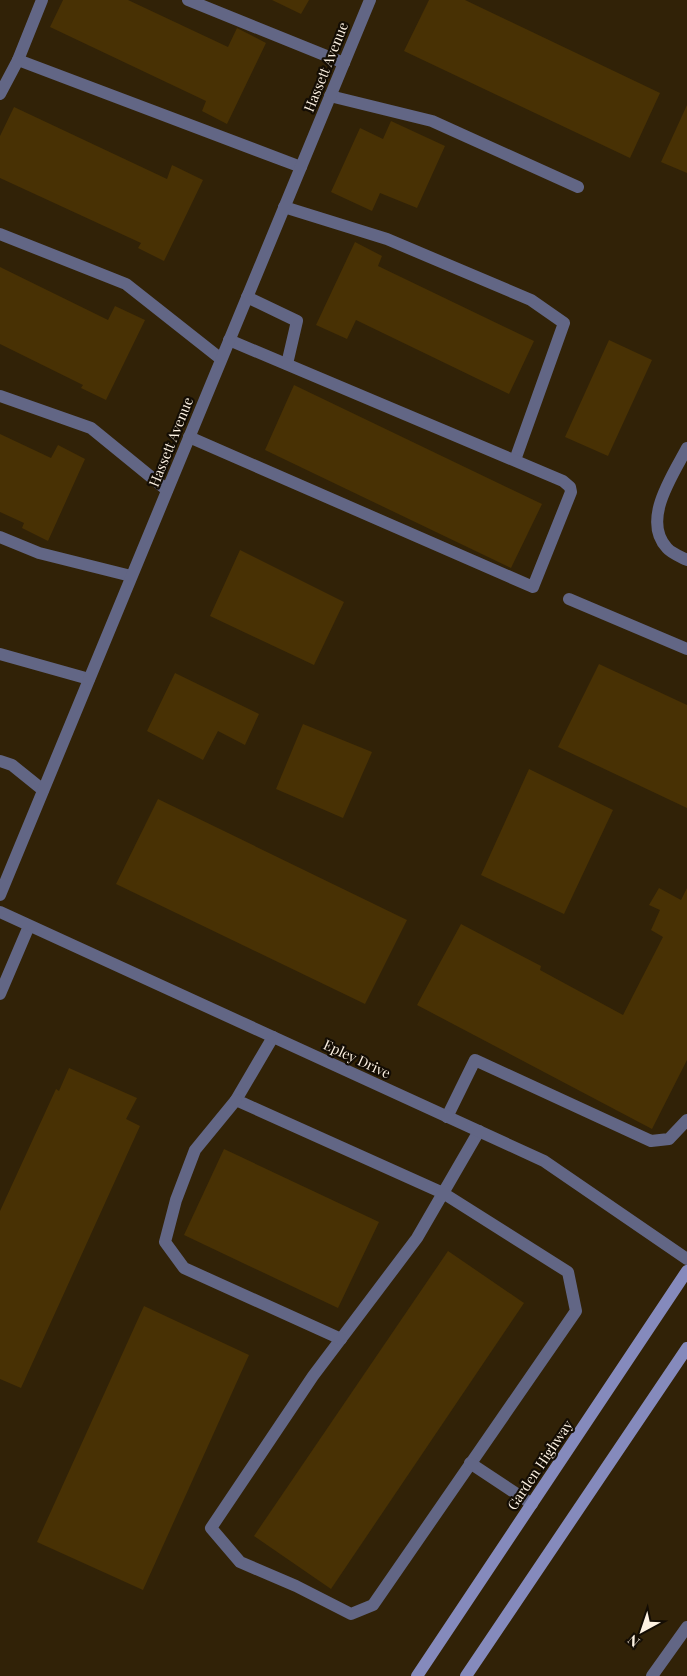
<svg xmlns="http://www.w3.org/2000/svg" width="687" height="1676" font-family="'Playfair Display',serif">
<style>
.building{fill:#483104}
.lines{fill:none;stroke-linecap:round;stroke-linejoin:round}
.service{stroke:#626685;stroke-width:12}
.minor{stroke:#626685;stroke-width:12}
.secondary{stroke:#858abc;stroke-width:12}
.labels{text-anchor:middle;stroke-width:4.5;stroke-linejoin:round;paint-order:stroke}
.street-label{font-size:14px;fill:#fdf2e3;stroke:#140d04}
</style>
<rect width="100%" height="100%" fill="#312207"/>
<!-- building -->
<g class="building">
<path d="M63 0H128L228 47 237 28 266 43 227 124 202 111 206 101 50 27Z"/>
<path d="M272 0H309L301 14Z"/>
<path d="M429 0H465L660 93 630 158 404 51Z"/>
<path d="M687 105V173L661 162Z"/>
<path d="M14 107 167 179 172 165 203 180 164 261 138 248 141 243 0 178V136Z"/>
<path d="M391 121 445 146 417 208 380 193 372 211 331 192 360 128 383 139Z"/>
<path d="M355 242 382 256 378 266 534 341 509 394 356 320 347 339 316 325Z"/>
<path d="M0 267 108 320 115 306 145 320 106 400 81 388 83 385 0 344Z"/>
<path d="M609 340 652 360 608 456 565 437Z"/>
<path d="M294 385 542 504 511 568 265 450Z"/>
<path d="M0 434 51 458 58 445 85 459 48 541 22 528 24 523 0 512Z"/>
<path d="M240 550 344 602 314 665 210 616Z"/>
<path d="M599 664 687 705V808L558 747Z"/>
<path d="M175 673 259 714 245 745 218 731 203 760 147 731Z"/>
<path d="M303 724 372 752 343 818 276 789Z"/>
<path d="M529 769 613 810 564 914 481 875Z"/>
<path d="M158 799 407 920 365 1004 116 884Z"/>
<path d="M659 888 681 900 687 888V1060L652 1129 417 1005 461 924 541 966 540 970 623 1015 663 937 651 930 660 910 649 905Z"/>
<path d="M69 1068 137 1098 126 1119 140 1126 21 1388 0 1379V1211L56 1089 59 1091Z"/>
<path d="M224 1149 379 1222 338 1308 184 1235Z"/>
<path d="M448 1251 524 1303 331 1589 254 1536Z"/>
<path d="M144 1306 249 1355 143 1590 37 1542Z"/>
</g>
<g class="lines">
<!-- service -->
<g class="service">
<path d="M188 0 344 63"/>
<path d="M18 60 42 0"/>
<path d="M0 94 18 60 301 167"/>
<path d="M330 96 432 121 578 187"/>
<path d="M284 207 387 239 531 300 564 323 515 460"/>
<path d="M0 234 126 284 221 359"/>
<path d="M247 297 297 321 287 364"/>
<path d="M0 396 91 428 167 490"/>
<path d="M189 437 533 587 571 492 570 487 563 481 229 340"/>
<path d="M687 448C673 475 641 520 667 548 671 553 681 557 687 560"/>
<path d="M0 537 39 553 131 576"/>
<path d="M569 599 687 649"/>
<path d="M0 654 89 679"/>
<path d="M0 761 12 765 43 790"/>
<path d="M0 994 29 926"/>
<path d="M273 1037 236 1100 443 1193 568 1272 576 1311 373 1605 351 1614 296 1586 240 1562 211 1528 313 1376 417 1238 479 1131"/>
<path d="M236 1100 195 1150 176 1200 165 1242 184 1268 341 1339"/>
<path d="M447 1117 475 1060 651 1141 669 1139 687 1120"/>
<path d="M470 1463 532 1504"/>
<path d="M652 1676 687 1627"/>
</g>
<!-- minor -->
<g class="minor">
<path d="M0 895 370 0"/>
<path d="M0 912 544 1161 687 1259"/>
</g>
<!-- secondary -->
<g class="secondary">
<path d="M417 1676 687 1271"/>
<path d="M466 1676 687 1348"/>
</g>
</g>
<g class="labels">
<!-- street labels -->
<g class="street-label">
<text transform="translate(326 67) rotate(-68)" y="5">Hassett Avenue</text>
<text transform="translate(171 442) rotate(-68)" y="5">Hassett Avenue</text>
<text transform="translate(357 1059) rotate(25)" y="5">Epley Drive</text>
<text transform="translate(540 1465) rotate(-56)" y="5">Garden Highway</text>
</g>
</g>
<!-- north arrow -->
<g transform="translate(642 1631) rotate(220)" stroke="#140d04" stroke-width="4" paint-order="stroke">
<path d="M0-4L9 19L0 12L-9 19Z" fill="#fdf2e3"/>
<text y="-8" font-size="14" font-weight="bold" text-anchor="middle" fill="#fdf2e3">N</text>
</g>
</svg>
